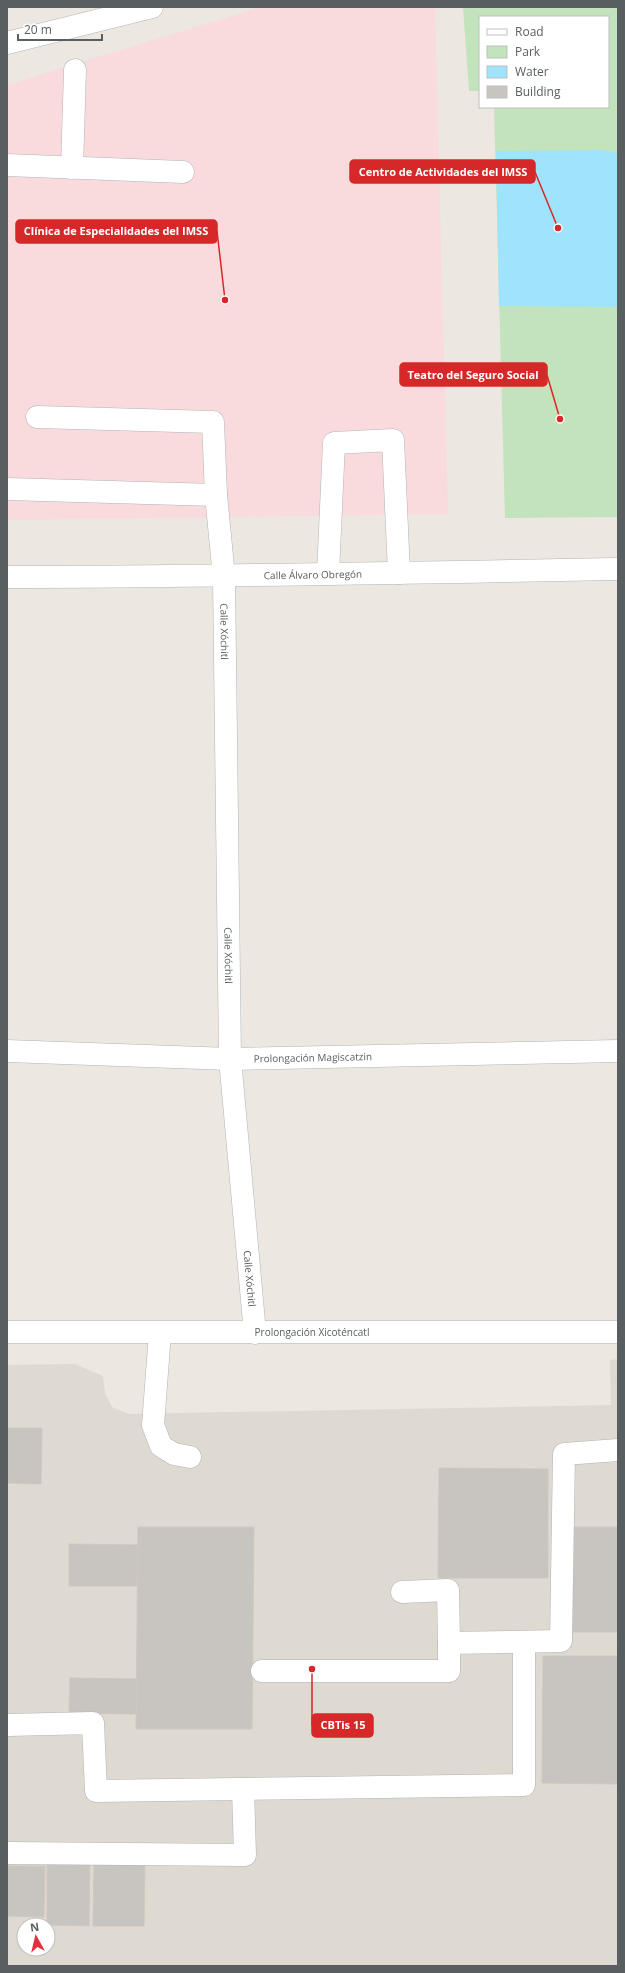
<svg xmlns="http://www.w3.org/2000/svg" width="625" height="1973" font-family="'Open Sans',sans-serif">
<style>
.education{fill:#ded9d1;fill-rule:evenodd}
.medical{fill:#f9dbdd}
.green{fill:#c3e3bd}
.water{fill:#a0e3fc}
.building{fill:#c8c4c0;stroke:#d0c8bf}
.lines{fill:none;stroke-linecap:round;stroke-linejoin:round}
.minor-casing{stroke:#b1b4b8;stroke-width:23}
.minor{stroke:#fff;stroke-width:22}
.labels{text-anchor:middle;stroke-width:3.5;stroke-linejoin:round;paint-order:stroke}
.street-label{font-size:10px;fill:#595e61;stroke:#fff}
.leader{fill:none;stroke:#d62828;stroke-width:1.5}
.callout-dot{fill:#d62828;stroke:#fff;stroke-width:1.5}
.callout{fill:#d62828;stroke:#d62828;stroke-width:1.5}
.callout-label{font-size:11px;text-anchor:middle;font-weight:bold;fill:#fff}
</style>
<rect width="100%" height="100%" fill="#ece7e0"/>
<!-- education -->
<path class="education" d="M618 1359V1966H7V1365L75 1364 103 1376 105 1393 112 1407 128 1414 611 1405 610 1360ZM24 1925H48V1949H24Z"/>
<!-- medical -->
<path class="medical" d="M261 7H435L448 514 7 520V85Z"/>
<!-- green -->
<path class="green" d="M463 7H618V517L505 518 494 107H608V17H480V91H469Z"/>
<!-- water -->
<path class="water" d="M601 150 618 153V307L499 306 496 151Z"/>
<!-- building -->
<g class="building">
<path d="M7 1428H42L41 1484 7 1483Z"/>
<path d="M439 1468 548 1469V1578H438Z"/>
<path d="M138 1527H254L252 1729H136Z"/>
<path d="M573 1527H618V1632H572Z"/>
<path d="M69 1544 138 1545 137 1586H69Z"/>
<path d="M543 1656H618V1784L542 1783Z"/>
<path d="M70 1678 137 1679 136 1714 69 1713Z"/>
<path d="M47 1856H90L89 1926 47 1925Z"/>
<path d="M94 1857H145L144 1926H93Z"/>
<path d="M7 1866H45L44 1917 7 1916Z"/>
</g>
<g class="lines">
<defs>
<g id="minor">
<path d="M7 43 152 7"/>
<path d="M7 165 183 172"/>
<path d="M72 168 75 70"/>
<path id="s1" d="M37 417 213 422 216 495 224 577 230 1059 255 1333"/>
<path d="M7 489 216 495"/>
<path d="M328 573 334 443 393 440 399 573"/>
<path id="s2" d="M7 577C211 577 414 573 618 569"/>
<path id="s3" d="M7 1051 230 1059 618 1051"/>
<path id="s4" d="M7 1332H618"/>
<path d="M160 1333 153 1425 161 1446 174 1454 190 1457"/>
<path d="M402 1592 448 1590 449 1643 561 1641 564 1454 618 1450"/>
<path d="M262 1671H449V1643"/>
<path d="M7 1725 93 1723 96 1791 524 1785V1642"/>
<path d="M7 1853 245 1855 243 1789"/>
</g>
</defs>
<!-- minor casing -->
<use href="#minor" class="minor-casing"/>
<!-- minor -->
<use href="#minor" class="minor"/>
</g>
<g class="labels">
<!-- street labels -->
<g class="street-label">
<text dy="4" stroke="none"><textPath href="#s2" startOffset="306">Calle Álvaro Obregón</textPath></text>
<text dy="4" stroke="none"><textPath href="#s1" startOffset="386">Calle Xóchitl</textPath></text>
<text dy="4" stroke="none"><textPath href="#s1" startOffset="710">Calle Xóchitl</textPath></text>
<text dy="4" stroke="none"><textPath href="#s3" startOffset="306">Prolongación Magiscatzin</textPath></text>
<text dy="4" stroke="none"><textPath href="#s1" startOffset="1034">Calle Xóchitl</textPath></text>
<text dy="4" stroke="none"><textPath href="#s4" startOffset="305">Prolongación Xicoténcatl</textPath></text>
</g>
</g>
<!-- callouts -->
<path class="leader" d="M558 228L535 172M225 300L217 231M560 419L547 375M312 1669L312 1726"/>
<g class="callout-dot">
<circle cx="558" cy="228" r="4"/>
<circle cx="225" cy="300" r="4"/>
<circle cx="560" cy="419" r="4"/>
<circle cx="312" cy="1669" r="4"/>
</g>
<g class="callout">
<rect x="350" y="160" width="185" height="23" rx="4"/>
<rect x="16" y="220" width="201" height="23" rx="4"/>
<rect x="400" y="363" width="147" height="23" rx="4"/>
<rect x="312" y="1714" width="61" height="23" rx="4"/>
</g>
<g class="callout-label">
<text x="443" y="176">Centro de Actividades del IMSS</text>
<text x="116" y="235">Clínica de Especialidades del IMSS</text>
<text x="473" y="379">Teatro del Seguro Social</text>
<text x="343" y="1729">CBTis 15</text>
</g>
<!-- border -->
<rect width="625" height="1973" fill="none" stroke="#595e61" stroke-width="16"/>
<!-- legend -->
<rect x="479" y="16" width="130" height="92" fill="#ffffff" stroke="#bdbfc0"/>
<rect x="487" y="29" width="20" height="6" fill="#ffffff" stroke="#bdbfc0"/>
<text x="515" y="36" font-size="12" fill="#595e61">Road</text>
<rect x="487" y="46" width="20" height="12" fill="#c3e3bd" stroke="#bdbfc0"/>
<text x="515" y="56" font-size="12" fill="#595e61">Park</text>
<rect x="487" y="66" width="20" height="12" fill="#a0e3fc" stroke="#bdbfc0"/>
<text x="515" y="76" font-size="12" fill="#595e61">Water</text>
<rect x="487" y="86" width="20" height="12" fill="#c8c4c0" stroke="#bdbfc0"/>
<text x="515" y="96" font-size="12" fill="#595e61">Building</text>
<!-- north arrow -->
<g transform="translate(36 1937) rotate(352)"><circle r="19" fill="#ffffff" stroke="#bdbfc0"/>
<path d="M0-3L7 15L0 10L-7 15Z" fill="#e2303f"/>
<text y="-6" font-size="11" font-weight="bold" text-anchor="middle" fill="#595e61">N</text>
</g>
<!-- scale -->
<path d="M18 34v6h84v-6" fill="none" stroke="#595e61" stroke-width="2"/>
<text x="24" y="34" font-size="12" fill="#595e61" stroke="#ffffff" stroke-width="3" paint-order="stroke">20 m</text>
</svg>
